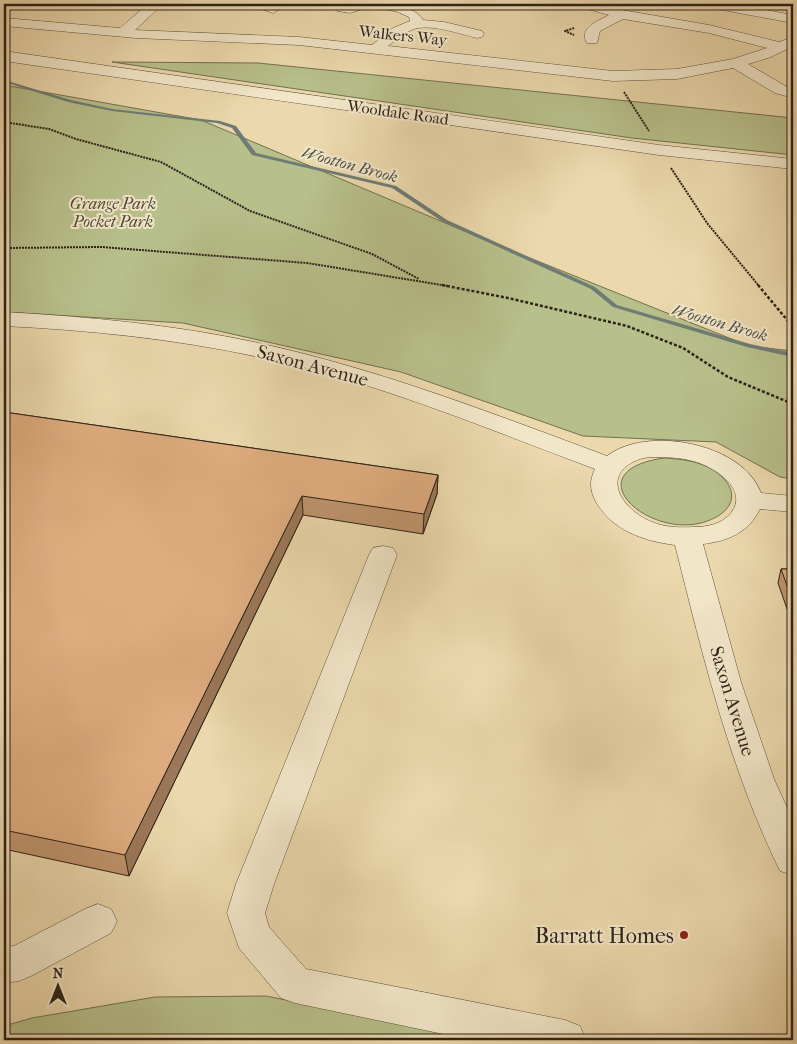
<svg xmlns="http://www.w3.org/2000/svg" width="797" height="1044" font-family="'IM FELL French Canon',serif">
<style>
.green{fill:#b7bf8a;stroke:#727050}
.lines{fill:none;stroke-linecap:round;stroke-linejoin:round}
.stream{fill:#6f7c75;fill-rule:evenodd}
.minor-casing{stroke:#5c503c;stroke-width:1}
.path-far1{stroke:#2c2217;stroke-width:2;stroke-dasharray:2 1;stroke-linecap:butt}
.path{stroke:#2c2217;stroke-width:2.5;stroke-dasharray:3 2;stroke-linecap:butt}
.minor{fill:#f2e6c9;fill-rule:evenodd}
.wall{fill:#bf946d;stroke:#2c2217}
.shaded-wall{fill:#9b7859;stroke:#2c2217}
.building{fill:#deac7f;stroke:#2c2217}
.poi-dot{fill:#8f2418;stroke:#f2e6c9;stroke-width:2}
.labels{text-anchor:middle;stroke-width:4;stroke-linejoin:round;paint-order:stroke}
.far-street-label{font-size:16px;fill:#2c2217;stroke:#f2e6c9}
.far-water-label{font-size:16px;font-style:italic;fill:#4d4f46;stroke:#f2e6c9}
.far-park-label{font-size:16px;font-style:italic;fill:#4f4934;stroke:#f2e6c9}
.street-label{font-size:19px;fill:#2c2217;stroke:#f2e6c9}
.near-poi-label{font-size:22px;fill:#2c2217;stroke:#f2e6c9;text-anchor:end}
</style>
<rect width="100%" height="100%" fill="#ebd8ac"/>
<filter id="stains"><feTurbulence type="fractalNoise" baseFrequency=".004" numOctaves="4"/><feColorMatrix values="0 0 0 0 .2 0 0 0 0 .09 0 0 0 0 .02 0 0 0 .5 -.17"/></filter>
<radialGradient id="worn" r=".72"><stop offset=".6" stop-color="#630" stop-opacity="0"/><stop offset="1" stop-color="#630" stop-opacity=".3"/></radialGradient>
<!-- green -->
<g class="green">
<path d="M112 62 258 63 793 118V155L632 138Z"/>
<path d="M4 85 201 120 495 244 749 346 793 351V479L780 477 716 442 583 436 401 372 183 323 4 312Z"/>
<path d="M664 458C681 459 700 461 715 471 745 493 731 515 701 523 645 537 574 471 664 458Z"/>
<path d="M266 996 484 1040H4V1026L32 1018 155 997Z"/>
</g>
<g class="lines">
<!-- stream -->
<path class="stream" d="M4 80 71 100 112 109 220 121 236 126 256 153 396 186 447 220 595 287 617 305 750 344 793 353V357L747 347 613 307 591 289 443 222 392 188 252 155 232 128 217 123 112 111 68 102 4 82Z"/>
<defs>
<g id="minor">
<path d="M148 4H163L135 30 299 37 372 45 393 28 410 21 409 17 398 12 372 6 350 13 337 11 335 8 342 4C364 7 413 0 423 20L444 22 482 31 484 34 482 37 477 38C461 34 434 25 418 28 407 30 397 39 388 46L613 71 677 69 733 59 767 48 709 33 623 19 600 31 597 43H587C578 28 598 21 609 15L580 7 578 4H599L622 10 709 25 779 42 793 37V46L771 57 748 64 787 87 793 88V98L775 93 733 68 677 79 613 81 299 45 136 38 4 26V18L120 28Z"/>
<path d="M253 4H272L280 9 273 13 255 7Z"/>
<path d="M705 4H733L793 15V23L712 8Z"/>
<path d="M4 51 659 145 793 159V169L659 155 4 61Z"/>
<path d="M4 312C90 317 178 325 263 344 381 370 494 414 607 456 647 425 743 443 761 493L793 496V512L760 509C748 533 728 541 703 544L741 682 774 779 793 821V875L780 871C729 767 703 656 675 545 644 541 613 531 596 502 590 491 589 481 595 469 485 428 375 381 259 357 175 339 89 330 4 326ZM659 457C670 457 682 458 693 461 713 466 750 489 731 513 721 525 706 527 693 527 679 528 664 527 652 522 622 510 598 474 640 459 646 457 653 457 659 457Z"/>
<path d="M383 546 393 548 397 555 274 884 265 913 269 927 306 969 565 1020 580 1026 586 1040H472L295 1003 281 998 239 948 227 913 236 884 369 555 373 548Z"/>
<path d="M98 904 111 909 117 921 111 933 33 975 19 981 4 983V947L14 946 85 909Z"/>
</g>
</defs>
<!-- minor casing -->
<use href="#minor" class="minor-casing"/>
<!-- path-far1 -->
<g class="path-far1">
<path d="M574 28 565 31 574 35"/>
<path d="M624 92 649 131"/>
<path d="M4 122 49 129 76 139 161 162 250 211 372 254 419 279"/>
<path d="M671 168 707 223 759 286"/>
<path d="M4 248 102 247 307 263 448 286"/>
</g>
<!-- path -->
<g class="path">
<path d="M442 285 508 298 627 326 683 348 728 377 793 404"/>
<path d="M758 285 793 327"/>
</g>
<!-- minor -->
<use href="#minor" class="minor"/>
</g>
<!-- wall -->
<g class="wall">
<path d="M4 412 438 475 437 494 423 534 303 515 129 876 4 849Z"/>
<path d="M781 569H793V626L778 583Z"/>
</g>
<!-- shaded-wall -->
<g class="shaded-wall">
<path d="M438 475 437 494 423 534 424 514Z"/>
<path d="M302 496 303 515 129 876 125 855Z"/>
</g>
<!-- building -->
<g class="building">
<path d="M4 412 438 475 424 514 302 496 125 855 4 830Z"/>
<path d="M781 569H793V602Z"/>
</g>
<!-- markers -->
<circle class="poi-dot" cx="684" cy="935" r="5"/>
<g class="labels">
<!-- far-street labels -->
<g class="far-street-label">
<text transform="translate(403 35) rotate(6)" y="6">Walkers Way</text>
<text transform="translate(398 112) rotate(8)" y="6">Wooldale Road</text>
</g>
<!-- far-water labels -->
<g class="far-water-label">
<text transform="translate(350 164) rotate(15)" y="6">Wootton Brook</text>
<text transform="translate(720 322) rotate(16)" y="6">Wootton Brook</text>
</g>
<!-- far-park labels -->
<g class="far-park-label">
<text x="113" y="209">Grange Park<tspan x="113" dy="18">Pocket Park</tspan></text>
</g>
<!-- street labels -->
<g class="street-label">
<text transform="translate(313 365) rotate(15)" y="7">Saxon Avenue</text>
<text transform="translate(733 701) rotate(73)" y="7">Saxon Avenue</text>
</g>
<!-- near-poi labels -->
<g class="near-poi-label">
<text x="674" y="943">Barratt Homes</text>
</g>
</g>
<!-- margin -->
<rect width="797" height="1044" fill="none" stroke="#ebd8ac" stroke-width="20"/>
<rect x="5" y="5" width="787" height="1034" fill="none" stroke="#2c2217" stroke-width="2.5"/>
<rect x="10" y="10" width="777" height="1024" fill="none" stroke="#2c2217"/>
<!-- north arrow -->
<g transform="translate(58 986)" stroke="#f2e6c9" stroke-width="4" paint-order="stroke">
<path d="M0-4L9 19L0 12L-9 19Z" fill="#2c2217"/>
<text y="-8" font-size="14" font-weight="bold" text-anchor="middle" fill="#2c2217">N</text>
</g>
<rect width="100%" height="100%" filter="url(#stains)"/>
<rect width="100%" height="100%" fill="url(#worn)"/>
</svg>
